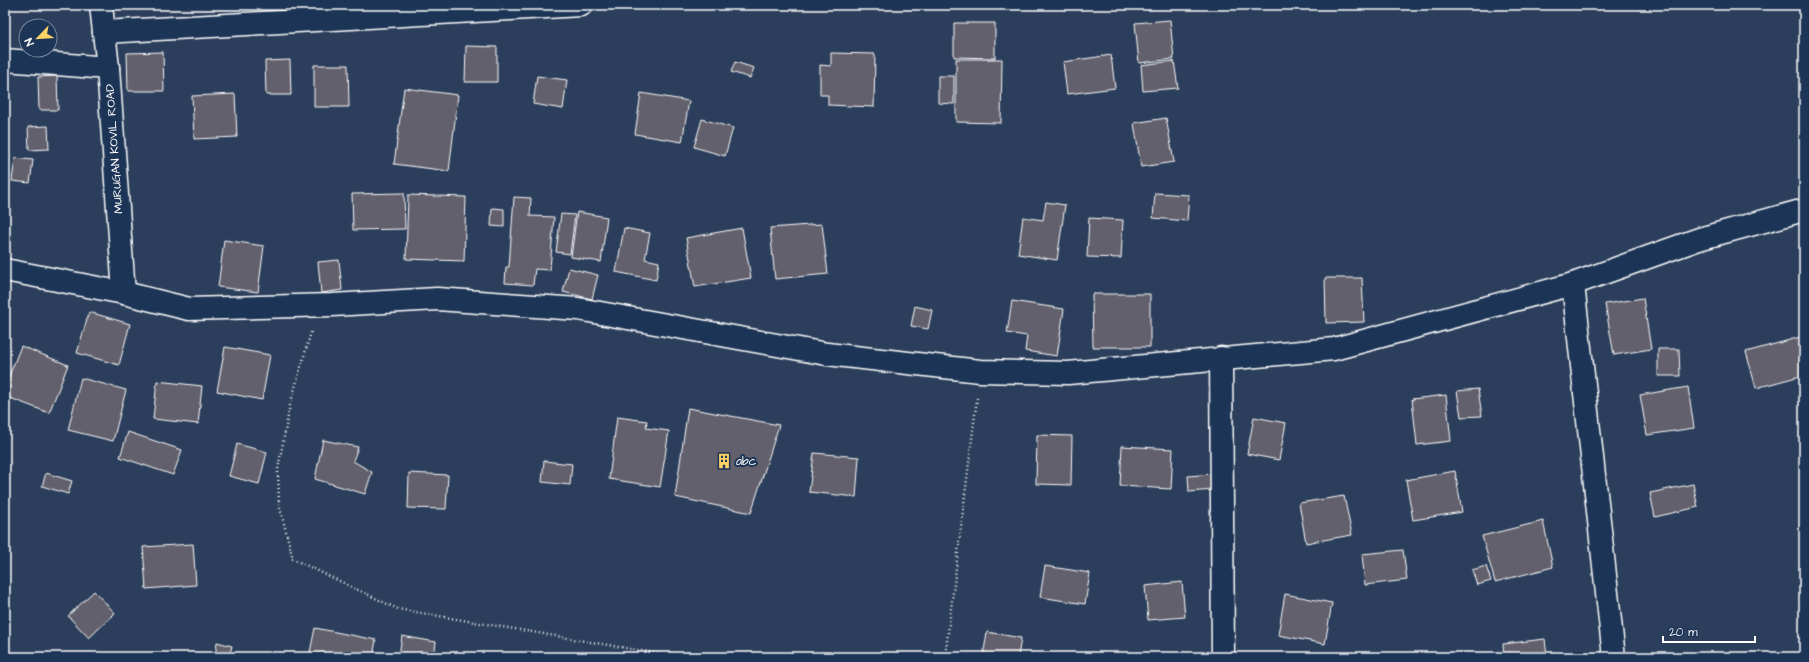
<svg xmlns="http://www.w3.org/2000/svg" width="1809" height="662" font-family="'Architects Daughter',sans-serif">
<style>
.building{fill:#62616c;stroke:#fff}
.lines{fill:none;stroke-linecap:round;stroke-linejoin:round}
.minor-casing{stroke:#fff;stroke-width:25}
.path{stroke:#fff;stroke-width:2.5;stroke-dasharray:1 3;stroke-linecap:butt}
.minor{stroke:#1d3557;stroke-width:22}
.labels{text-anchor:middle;stroke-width:4;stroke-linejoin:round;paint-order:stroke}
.street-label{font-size:12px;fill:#fff;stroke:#1d3557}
.poi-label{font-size:12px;fill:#fff;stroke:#1d3557;text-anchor:start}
</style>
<rect width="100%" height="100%" fill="#2b3e5b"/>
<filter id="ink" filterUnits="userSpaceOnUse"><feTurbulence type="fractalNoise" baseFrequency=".025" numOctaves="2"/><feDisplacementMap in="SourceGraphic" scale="8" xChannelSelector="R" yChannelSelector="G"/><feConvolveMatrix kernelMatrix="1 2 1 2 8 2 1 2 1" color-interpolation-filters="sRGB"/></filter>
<g filter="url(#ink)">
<!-- building -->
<g class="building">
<path d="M1170 20 1174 59 1139 63 1135 23Z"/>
<path d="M954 23H995V58L954 57Z"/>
<path d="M466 46 497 47V82H465Z"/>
<path d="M163 52 164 91H128L127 53Z"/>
<path d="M831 53 875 54 874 107 828 105V95H820V65L831 66Z"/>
<path d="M1111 55 1115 88 1067 94 1063 62Z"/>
<path d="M956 59H1002L1001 123 956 122Z"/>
<path d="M290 60 291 95H266L265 61Z"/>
<path d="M1174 61 1178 88 1143 91 1141 65Z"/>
<path d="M735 62 754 68 750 78 731 72Z"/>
<path d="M314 65H348L349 107H314Z"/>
<path d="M57 76 58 110H39L38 77Z"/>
<path d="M537 76 567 80 563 109 533 104Z"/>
<path d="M938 76H954V104L938 103Z"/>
<path d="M404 88 458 95 449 171 394 164Z"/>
<path d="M641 93 689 101 682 142 635 134Z"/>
<path d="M235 94 237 137 194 139 192 96Z"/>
<path d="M1166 118 1174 162 1141 167 1134 123Z"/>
<path d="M702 119 733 128 725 156 694 147Z"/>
<path d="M48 126 49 149 29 150 28 127Z"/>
<path d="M15 158 33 160 30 183 12 181Z"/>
<path d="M404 193 405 229 353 230 352 194Z"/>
<path d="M1155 193 1189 195 1187 221 1153 218Z"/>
<path d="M408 195 466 197 464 261 406 259Z"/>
<path d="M514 197 531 198 530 216 554 217 550 270 535 269 533 285 505 283 506 267H509Z"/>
<path d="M1046 202 1065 205 1057 260 1018 254 1023 217 1043 220Z"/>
<path d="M492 208 504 209V227L491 226Z"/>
<path d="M577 212 607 217 601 262 571 257Z"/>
<path d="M561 214 575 215 570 254 556 252Z"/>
<path d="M1089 218 1123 220 1121 258 1087 257Z"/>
<path d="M822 224 828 274 775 279 770 228Z"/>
<path d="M624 228 650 233 645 259 659 262 656 280 616 272Z"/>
<path d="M742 228 751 278 695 287 686 238Z"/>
<path d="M224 240 264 246 258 292 218 287Z"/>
<path d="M339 260 342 290 321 293 318 262Z"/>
<path d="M569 268 598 275 592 299 563 292Z"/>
<path d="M1325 278H1362L1364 322 1326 323Z"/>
<path d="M1092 294H1150V347H1093Z"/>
<path d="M1643 298 1651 349 1614 355 1605 304Z"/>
<path d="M1012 301 1064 309 1057 356 1025 351 1027 336 1007 333Z"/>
<path d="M915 306 932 310 928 329 911 326Z"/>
<path d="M89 312 130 324 119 365 77 353Z"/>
<path d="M1804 336V375L1756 388 1746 352Z"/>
<path d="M21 346 68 365 49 413 5 396V386Z"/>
<path d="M225 347 270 355 262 400 217 391Z"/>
<path d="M1658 349H1679L1680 376H1658Z"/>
<path d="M81 378 126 390 113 441 68 430Z"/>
<path d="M157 381 202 386 198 424 153 419Z"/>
<path d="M1688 387 1694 428 1647 435 1640 395Z"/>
<path d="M1478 389 1482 416 1461 417 1457 391Z"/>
<path d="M1446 395 1451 441 1417 445 1412 399Z"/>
<path d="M688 408 779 425 751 513 675 497Z"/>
<path d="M617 417 647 421 646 428 669 431 660 487 609 479Z"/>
<path d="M1254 417 1286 423 1279 460 1247 454Z"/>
<path d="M128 432 182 450 173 475 120 457Z"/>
<path d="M1037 435 1072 436 1071 485 1036 484Z"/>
<path d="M323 440 358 447 353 461 372 472 365 494 315 479Z"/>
<path d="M237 444 267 452 259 484 229 476Z"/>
<path d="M1122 446 1173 449 1171 489 1120 486Z"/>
<path d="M814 453 859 457 856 497 809 492Z"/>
<path d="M544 461 572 464 570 485 542 482Z"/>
<path d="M1455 471 1462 512 1413 520 1406 480Z"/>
<path d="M46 473 72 481 68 494 42 486Z"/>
<path d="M409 473 448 475 446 509 408 508Z"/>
<path d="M1212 474 1213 490 1189 492 1188 476Z"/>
<path d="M1693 484 1698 507 1655 517 1650 493Z"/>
<path d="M1344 496 1352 535 1306 543 1299 503Z"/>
<path d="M1543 521 1553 567 1495 582 1482 536Z"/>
<path d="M193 544 196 585 146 589 143 547Z"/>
<path d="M1403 550 1407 580 1365 585 1362 554Z"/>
<path d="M1045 566 1090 573 1085 604 1040 597Z"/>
<path d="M1486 566 1491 581 1477 585 1472 570Z"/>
<path d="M1182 582 1185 617 1148 620 1145 586Z"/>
<path d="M94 591 115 613 89 638 68 616Z"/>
<path d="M1285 594 1332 603 1325 644 1278 635Z"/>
<path d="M315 628 376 640 373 657H309Z"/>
<path d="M987 632 1021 638 1018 657H983Z"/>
<path d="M402 636 436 642 434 657H413L399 655Z"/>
<path d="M1545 639 1547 657H1504L1503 644Z"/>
<path d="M217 642 232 646 229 657H215Z"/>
</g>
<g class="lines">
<defs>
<g id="minor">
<path d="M101 5 108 68 124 293"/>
<path d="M104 32 581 5"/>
<path d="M5 60 108 68"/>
<path d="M5 270 124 293 189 309 332 305 437 299 578 309 827 354 980 371 1068 373 1334 349 1573 284 1699 239 1804 210"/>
<path d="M1573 284 1614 657"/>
<path d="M1221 358 1223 657"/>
</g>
</defs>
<!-- minor casing -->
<use href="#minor" class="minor-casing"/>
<!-- path -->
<g class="path">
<path d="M311 332 290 405 278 469 279 504 293 559 398 609 678 657"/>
<path d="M945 657 977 398"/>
</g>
<!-- minor -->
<use href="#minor" class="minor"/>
</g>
</g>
<!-- icons -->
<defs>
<symbol id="building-bare" viewBox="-9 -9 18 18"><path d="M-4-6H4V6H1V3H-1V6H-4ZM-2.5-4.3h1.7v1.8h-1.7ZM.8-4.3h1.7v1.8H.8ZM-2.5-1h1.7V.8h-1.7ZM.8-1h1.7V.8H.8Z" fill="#ffd166" stroke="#1d3557" stroke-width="2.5" paint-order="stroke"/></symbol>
</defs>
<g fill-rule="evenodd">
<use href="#building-bare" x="713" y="450" width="22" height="22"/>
</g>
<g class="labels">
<!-- street labels -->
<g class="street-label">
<text transform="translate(114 149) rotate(-94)" y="4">MURUGAN KOVIL ROAD</text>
</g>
<!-- poi labels -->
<g class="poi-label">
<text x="736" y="465">abc</text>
</g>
</g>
<!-- margin -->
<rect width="1809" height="662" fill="none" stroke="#1d3557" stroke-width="20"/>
<rect x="10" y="10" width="1789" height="642" fill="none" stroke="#fff" stroke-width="1.5" filter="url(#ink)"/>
<!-- north arrow -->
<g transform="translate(38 38) rotate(245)"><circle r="19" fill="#1d3557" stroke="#77869a"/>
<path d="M0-3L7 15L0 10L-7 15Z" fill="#ffd166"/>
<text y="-6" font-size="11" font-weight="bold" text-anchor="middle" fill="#ffffff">N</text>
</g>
<!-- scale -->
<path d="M1663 636v6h92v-6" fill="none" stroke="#ffffff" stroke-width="2"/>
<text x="1669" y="636" font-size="12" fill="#ffffff" stroke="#1d3557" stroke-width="3" paint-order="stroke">20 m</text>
</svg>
